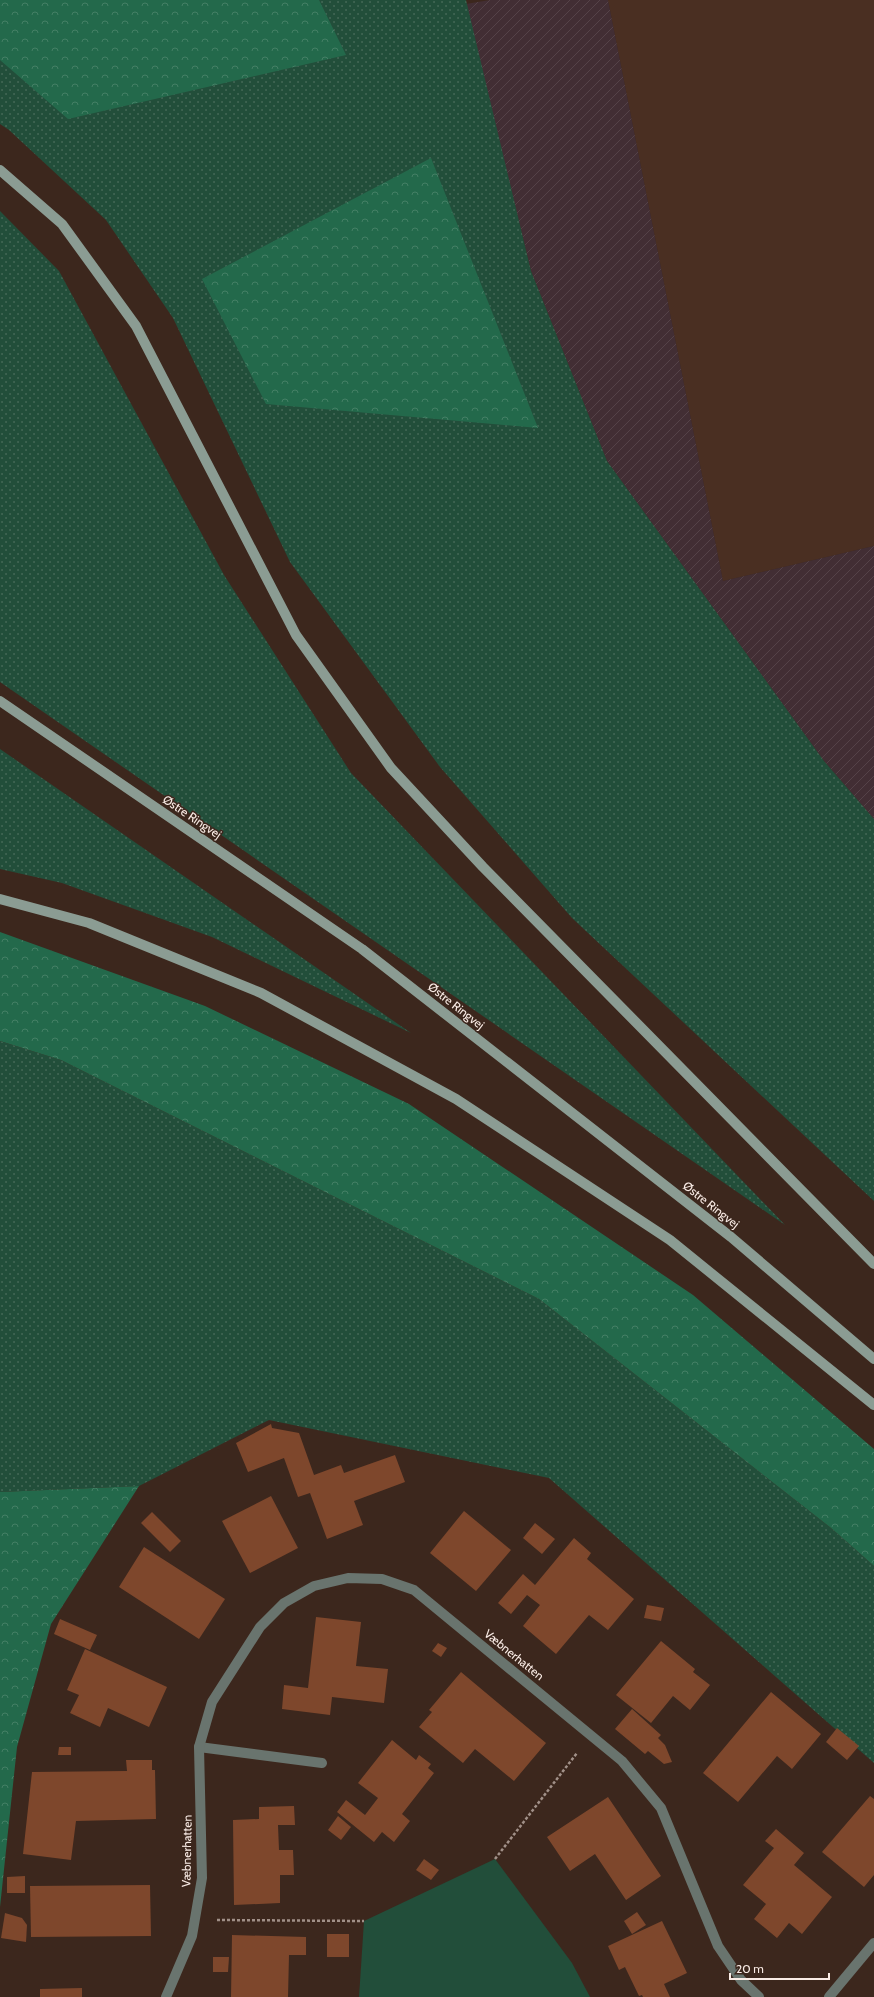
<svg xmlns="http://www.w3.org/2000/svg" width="874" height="1997" font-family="Cabin,sans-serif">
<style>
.built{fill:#4a2f22}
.industrial{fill:url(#industrial-furrows)}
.grass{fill:url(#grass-dots)}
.forest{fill:url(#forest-crowns)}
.park{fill:#224e3a}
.building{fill:#7e472c}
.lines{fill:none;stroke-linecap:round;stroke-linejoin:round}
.path{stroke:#a19088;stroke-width:2.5;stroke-dasharray:3 2;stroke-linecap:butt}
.street{stroke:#69746e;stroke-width:10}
.secondary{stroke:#8b9c93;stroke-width:10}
.labels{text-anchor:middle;stroke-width:3;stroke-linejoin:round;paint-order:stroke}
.street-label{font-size:12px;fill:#faece6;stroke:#3c271d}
</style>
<defs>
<pattern id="industrial-furrows" width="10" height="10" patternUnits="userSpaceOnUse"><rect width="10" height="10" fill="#422e34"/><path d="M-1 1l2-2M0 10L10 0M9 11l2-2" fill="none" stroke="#554248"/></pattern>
<pattern id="grass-dots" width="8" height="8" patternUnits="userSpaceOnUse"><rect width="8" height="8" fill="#224e3a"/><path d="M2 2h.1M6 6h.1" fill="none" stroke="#436856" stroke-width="1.8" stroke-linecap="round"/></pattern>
<pattern id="forest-crowns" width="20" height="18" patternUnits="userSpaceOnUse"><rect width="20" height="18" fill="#23694b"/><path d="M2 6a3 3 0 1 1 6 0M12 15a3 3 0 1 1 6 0" fill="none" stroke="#447f65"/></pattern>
</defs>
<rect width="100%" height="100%" fill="#3c271d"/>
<!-- built -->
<path class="built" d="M608 0H874V546L723 581Z"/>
<!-- industrial -->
<path class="industrial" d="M490 0H608L723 581 874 546V819L824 761 607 461 531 271 466 4Z"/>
<!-- grass -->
<g class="grass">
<path d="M0 0H466L531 271 607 461 824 761 874 819V1201L572 918 440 767 290 562 173 318 106 220 9 130 0 124Z"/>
<path d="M0 211 59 271 224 575 351 773 785 1225 0 682Z"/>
<path d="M0 749 411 1033 212 937 62 883 0 869Z"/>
<path d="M0 1041 61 1060 539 1299 831 1528 874 1566V1763L549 1478 269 1420 139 1486 0 1492Z"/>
</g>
<!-- forest -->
<g class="forest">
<path d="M0 0H319L346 55 68 119 0 60Z"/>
<path d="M431 158 538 428 266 404 202 279Z"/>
<path d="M0 932 205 1006 409 1104 693 1295 874 1449V1566L831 1528 539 1299 61 1060 0 1041Z"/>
<path d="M139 1486 51 1624 17 1747 0 1907V1492Z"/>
</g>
<!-- park -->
<path class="park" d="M495 1859 572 1963 590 1997H359L364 1921Z"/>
<!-- building -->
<g class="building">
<path d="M271 1424 272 1428 299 1433 314 1475 341 1465 344 1473 395 1455 405 1482 354 1501 363 1525 327 1539 310 1493 298 1497 284 1458 248 1472 236 1443Z"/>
<path d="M271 1496 298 1548 250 1573 222 1521Z"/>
<path d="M464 1511 511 1550 476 1591 430 1553Z"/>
<path d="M152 1512 181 1541 170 1552 141 1523Z"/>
<path d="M535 1523 555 1539 542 1554 523 1538Z"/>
<path d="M574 1538 591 1553 587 1559 634 1599 608 1630 589 1615 556 1654 523 1626 540 1605 527 1595 511 1614 498 1603 523 1574 535 1585Z"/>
<path d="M144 1547 225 1599 199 1639 119 1587Z"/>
<path d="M647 1605 664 1608 661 1621 644 1618Z"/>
<path d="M316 1617 361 1622 356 1666 388 1669 384 1703 332 1697 330 1715 282 1709 284 1685 308 1688Z"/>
<path d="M60 1619 97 1635 90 1650 54 1634Z"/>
<path d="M661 1641 695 1669 693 1672 710 1685 690 1710 673 1696 651 1723 616 1695Z"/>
<path d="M438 1643 447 1648 441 1657 432 1651Z"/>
<path d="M85 1649 167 1687 149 1727 108 1708 100 1727 70 1713 79 1695 67 1690Z"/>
<path d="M461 1672 546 1743 514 1781 475 1749 463 1763 419 1727 432 1712 429 1710Z"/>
<path d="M771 1692 821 1734 792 1769 777 1756 738 1802 703 1773Z"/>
<path d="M632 1709 661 1735 658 1738 665 1745 672 1762 664 1764 648 1751 645 1754 615 1729Z"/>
<path d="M837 1728 859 1746 847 1760 826 1742Z"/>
<path d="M392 1740 416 1760 419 1755 431 1764 428 1768 434 1773 402 1814 410 1821 394 1842 382 1832 374 1842 337 1812 346 1800 365 1815 378 1798 358 1783Z"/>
<path d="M59 1747H71V1755H58Z"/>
<path d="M126 1760H152V1770H155L156 1819 76 1821 71 1860 23 1854 32 1772 127 1771Z"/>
<path d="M870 1796 874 1799V1875L864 1887 822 1852Z"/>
<path d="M608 1797 661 1876 626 1900 595 1854 570 1871 547 1837Z"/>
<path d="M294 1806 295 1825H278L279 1850H293L294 1875H280V1903L234 1905 233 1820 259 1819V1807Z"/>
<path d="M338 1816 351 1827 341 1840 328 1830Z"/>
<path d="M776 1829 804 1853 794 1865 832 1897 802 1934 789 1923 777 1938 754 1919 766 1904 743 1885 774 1848 765 1841Z"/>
<path d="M424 1859 439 1870 431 1880 416 1870Z"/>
<path d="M25 1876V1893H7V1877Z"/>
<path d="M150 1885 151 1936 31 1937 30 1886Z"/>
<path d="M637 1912 646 1925 632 1934 624 1921Z"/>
<path d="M5 1913 22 1918 27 1925 26 1942 1 1938Z"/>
<path d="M662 1921 687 1973 664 1984 670 1997H643L642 1995 639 1996 625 1967 619 1970 608 1946Z"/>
<rect x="327" y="1934" width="22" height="23"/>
<path d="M232 1935 306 1937V1955H289L288 1997H231Z"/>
<path d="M213 1957H229L228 1972H213Z"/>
<path d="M82 1988V1997H40V1989Z"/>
</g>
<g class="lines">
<!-- path -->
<g class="path">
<path d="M495 1859 577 1753"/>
<path d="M217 1920 364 1921"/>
</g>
<!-- street -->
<g class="street">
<path d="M199 1747 322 1763"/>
<path d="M166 1997 192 1936 202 1878 199 1747 212 1702 260 1627 284 1603 314 1586 348 1578 382 1579 414 1590 622 1761 661 1808 718 1946 741 1980 759 1997"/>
<path d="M829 1997 874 1943"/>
</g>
<!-- secondary -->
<g class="secondary">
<path d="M0 170 62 224 136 326 296 635 391 768 483 867 874 1264"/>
<path d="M0 701 362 949 731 1237 874 1359"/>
<path d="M0 899 89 923 261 993 456 1099 670 1240 874 1405"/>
</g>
</g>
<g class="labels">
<!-- street labels -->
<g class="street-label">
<text transform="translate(192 817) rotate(34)" y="4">Østre Ringvej</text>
<text transform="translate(456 1006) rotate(38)" y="4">Østre Ringvej</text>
<text transform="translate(711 1205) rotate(38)" y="4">Østre Ringvej</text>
<text transform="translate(514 1655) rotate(39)" y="4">Væbnerhatten</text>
<text transform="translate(187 1851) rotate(-89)" y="4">Væbnerhatten</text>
</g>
</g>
<!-- scale -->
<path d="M730 1973v6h99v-6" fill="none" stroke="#faece6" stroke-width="2"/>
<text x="736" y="1973" font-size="12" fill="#faece6" stroke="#3c271d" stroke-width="3" paint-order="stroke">20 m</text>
</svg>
